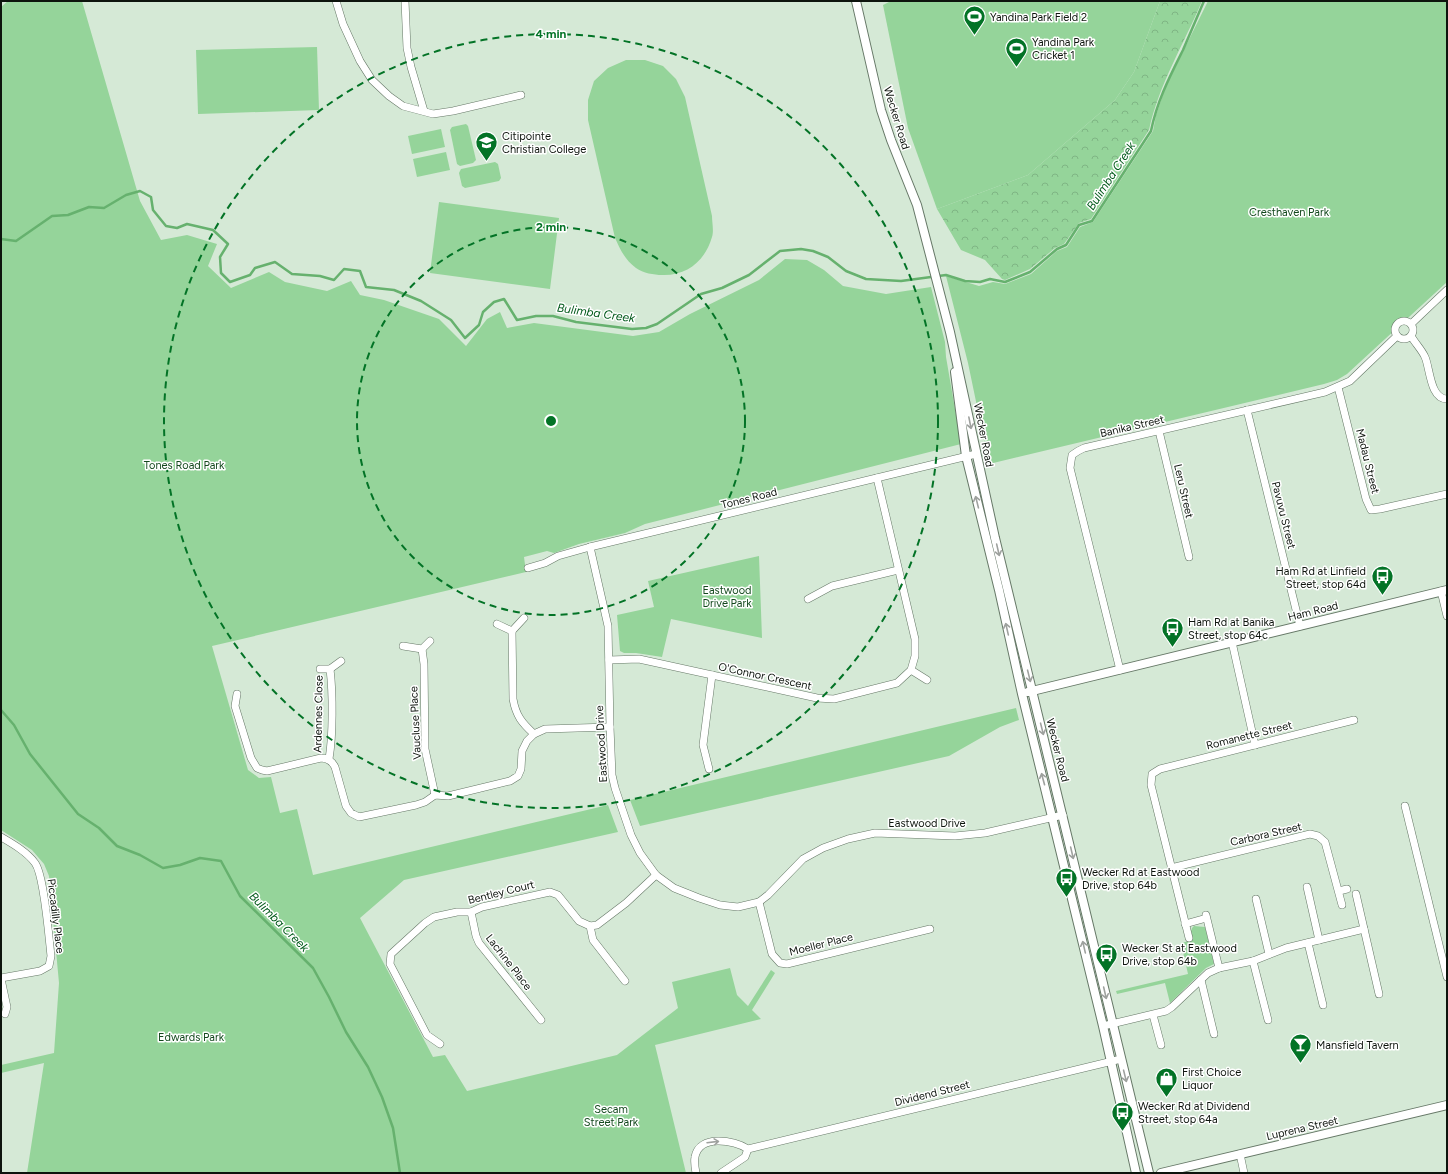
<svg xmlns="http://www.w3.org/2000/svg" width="1448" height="1174" font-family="Figtree,sans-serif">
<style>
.green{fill:#95d49a}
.forest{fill:url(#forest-crowns)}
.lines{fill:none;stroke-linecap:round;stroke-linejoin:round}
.stream{stroke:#66b16e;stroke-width:2.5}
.minor-casing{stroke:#667867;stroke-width:8}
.tertiary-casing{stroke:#667867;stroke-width:10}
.minor{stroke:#fff;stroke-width:7}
.tertiary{stroke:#fff;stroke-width:8}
.oneway{stroke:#9ea19e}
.ring{fill:none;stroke:#037326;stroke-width:2;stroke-dasharray:7 5}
.labels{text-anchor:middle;stroke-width:3;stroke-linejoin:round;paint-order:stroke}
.poi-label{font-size:11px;fill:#0d140d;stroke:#fff;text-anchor:start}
.street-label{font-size:11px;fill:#0d140d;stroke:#fff}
.park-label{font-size:11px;fill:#13491d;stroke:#fff}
.water-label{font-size:12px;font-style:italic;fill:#00591a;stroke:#fff}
.centre{fill:#037326;stroke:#fff;stroke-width:2}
.ring-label{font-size:12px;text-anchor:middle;font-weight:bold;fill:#037326;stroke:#fff;stroke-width:3;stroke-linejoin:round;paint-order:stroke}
</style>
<defs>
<pattern id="forest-crowns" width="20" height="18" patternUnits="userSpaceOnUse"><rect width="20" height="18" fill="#95d49a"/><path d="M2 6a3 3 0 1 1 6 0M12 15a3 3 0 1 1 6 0" fill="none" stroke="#7fb584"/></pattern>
</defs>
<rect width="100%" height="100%" fill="#d5e9d6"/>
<!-- green -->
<g class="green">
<path d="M8 1H82L140 201 161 240 187 235 217 244 208 266 231 288 269 272 285 282 327 291 351 281 360 295 384 300 439 319 466 346 487 319 500 312 507 328 534 323 633 336 659 332 690 314 759 280 785 259 807 260 824 270 843 286 886 294 931 287 945 342 946 357 961 444 645 524 625 533 579 544 554 553 547 551 524 557 526 572 212 646 248 770 259 778 271 777 280 813 297 809 313 875 608 805 618 832 404 880 360 918 433 1057 445 1055 467 1091 617 1055 678 1008 672 982 730 968 737 995 748 1006 771 970 775 973 752 1010 761 1019 655 1045 686 1173H27L44 1063 1 1073V1065L54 1053 59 983 49 876 44 864 32 850 1 830V7Z"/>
<path d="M891 1H1160L1134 72 1115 100 1028 175 937 209 908 128 883 5Z"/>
<path d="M1208 1H1447V282L1347 374 1337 380 1324 384 989 464 968 363 946 276 979 286 993 282 1005 284 1031 274 1057 251 1067 247 1080 227 1093 222 1153 131 1156 115 1166 86Z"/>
<path d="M317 47 319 110 198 114 196 50Z"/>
<path d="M626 60H645L663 66 676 79 685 97 712 216C712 222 714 231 712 237 705 261 687 276 662 275 654 275 643 273 636 268 625 260 620 249 615 238L588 120V100L594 81 608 68Z"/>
<path d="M466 124 468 126 476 160 473 163 460 166 457 164 450 130 452 127Z"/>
<path d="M441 129 445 147 412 154 408 136Z"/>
<path d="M446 152 450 170 417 177 413 159Z"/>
<path d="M495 162 498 164 501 178 499 181 465 188 462 186 459 173 461 169Z"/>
<path d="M439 202 559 218 550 289 430 273Z"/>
<path d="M759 556 762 638 671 619 662 657 636 653H624L620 651 617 615 654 607 648 581Z"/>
<path d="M1016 708 1019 720 1000 727 949 756 640 826 630 800Z"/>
<path d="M1194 926 1205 927 1214 964 1206 968 1170 1003 1165 983 1117 994 1116 991 1188 974 1181 943 1193 940 1191 931 1192 928Z"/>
</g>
<!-- forest -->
<path class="forest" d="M1160 1H1202C1184 44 1159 84 1149 130L1091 219 1079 223 1064 244 1055 248 1030 269 1005 280 1002 279 985 260 961 250 937 209 1028 175 1115 100 1134 72Z"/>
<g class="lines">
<!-- stream -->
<g class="stream">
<path d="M1 239 16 241 52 216 68 215 89 207 104 208 126 195 140 191 151 197 153 210 166 226 177 228 187 224 213 230 228 244 220 257 221 273 230 282 250 275 255 268 275 262 292 274 320 276 334 280 344 269 360 271 366 287 394 290 421 301 451 320 465 338 479 325 483 312 494 302 504 299 517 320 536 316H553L576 322 632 329 646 328 657 324 701 294 722 288 749 275 780 251 801 249 813 251 828 257 846 271 866 279 901 281 946 275 965 281 980 282 990 279 1005 282 1030 272 1057 249 1066 245 1079 225 1092 221 1151 131C1157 101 1170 76 1183 50 1190 34 1197 17 1204 1"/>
<path d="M1 710 14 725 30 754 78 814 99 828 117 846 140 855 163 868 180 865 200 858 221 861 240 896 313 968 329 997 346 1032 368 1067 382 1097 393 1128 400 1173"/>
</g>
<defs>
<g id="minor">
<path d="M336 1 343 24 360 61 372 80 389 96 403 106 433 114 453 111 521 95"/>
<path d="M405 1 407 48 411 67 424 111"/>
<circle cx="1404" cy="330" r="9"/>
<path d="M1411 324 1447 290"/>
<path d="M1411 336C1415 343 1422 350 1425 357 1430 368 1430 399 1447 399"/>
<path d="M1338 387 1366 499 1371 510 1380 509 1447 494"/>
<path d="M1247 410 1300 626"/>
<path d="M1159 431 1189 557"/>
<path d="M590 547 608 626 610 727 612 775 615 788 631 835 640 853 656 875 674 888 699 898 720 905 738 907 759 902 768 895 803 859 823 848 848 839 875 833 955 836 985 833 1063 815"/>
<path d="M528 568 545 563 558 556 590 547 976 454"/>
<path d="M1441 591 1447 616"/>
<path d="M808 599 832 586 898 570"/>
<path d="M497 624 512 631 524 618"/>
<path d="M512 631 513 699C516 716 522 723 534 734"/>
<path d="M1232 642 1255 745"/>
<path d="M403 646 422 649 430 641"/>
<path d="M422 649 424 664 425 749 435 795"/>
<path d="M609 660 639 659 817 698 834 699 897 683 911 670 915 656V639L877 478"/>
<path d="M320 669H330L341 661"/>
<path d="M911 670 927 680"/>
<path d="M1120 670 1070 468 1072 455 1078 451 1084 448 1325 392 1350 381 1397 336"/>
<path d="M237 694 235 706 251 758 257 768 262 770 267 771 321 758C328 758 332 761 335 767L346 806 351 813 359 817 416 805 425 802 435 795 448 796 510 781 518 776 521 769 522 751 527 741 534 734 545 729 610 727"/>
<path d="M329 759C333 735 333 694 330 669"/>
<path d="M709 769 703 745 712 675"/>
<path d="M1405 806 1447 977"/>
<path d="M1 837C13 844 27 852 35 863 44 875 49 938 51 956L49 966 40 971 1 978"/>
<path d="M1171 868 1310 834 1318 836 1325 842 1342 905"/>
<path d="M1307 887 1319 940"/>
<path d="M1339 891 1347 889"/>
<path d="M1356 894 1379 994"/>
<path d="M1256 899 1269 954"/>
<path d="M759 902 772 954 780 963 787 964 930 929"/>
<path d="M471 912 476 936 479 943 541 1020"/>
<path d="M1206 915 1219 968"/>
<path d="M1185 924 1203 919"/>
<path d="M590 926 593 940 625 981"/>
<path d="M1189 938 1151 785 1152 774 1160 769 1354 720"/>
<path d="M1308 943 1323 1005"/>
<path d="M1253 961 1268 1020"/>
<path d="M1 979 7 1007 5 1014"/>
<path d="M1201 980 1214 1034"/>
<path d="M1153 1015 1161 1045"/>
<path d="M1103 1026 1166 1011 1172 1007 1208 973 1219 968 1253 961 1286 948 1364 929"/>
<path d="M440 1044 427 1035 390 964 391 954 425 923 434 917 457 912H471L482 907 550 892 558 895 579 921 590 926 597 925 626 903 656 875"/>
<path d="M1240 1154 1244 1173"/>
<path d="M696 1173C695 1168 694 1162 695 1157 699 1134 734 1140 748 1149L1121 1059"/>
<path d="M721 1173 745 1157 748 1149"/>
</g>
<g id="tertiary">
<path d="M856 1 881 110 891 140 917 205 950 332 995 538 1149 1173"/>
<path d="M955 372 966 456 999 590 1022 694 1103 1026 1136 1173"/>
<path d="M1028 692 1447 590"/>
<path d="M1161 1173 1447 1105"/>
</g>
</defs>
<!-- minor casing -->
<use href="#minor" class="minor-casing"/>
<!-- tertiary casing -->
<use href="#tertiary" class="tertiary-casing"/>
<!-- minor -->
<use href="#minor" class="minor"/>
<!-- tertiary -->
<use href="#tertiary" class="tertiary"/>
</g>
<!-- one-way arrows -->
<defs><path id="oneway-shaft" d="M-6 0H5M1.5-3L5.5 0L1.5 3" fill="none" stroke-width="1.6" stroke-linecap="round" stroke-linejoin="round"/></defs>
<g class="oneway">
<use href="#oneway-shaft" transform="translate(970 423) rotate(79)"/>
<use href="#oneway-shaft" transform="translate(977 502) rotate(-104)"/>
<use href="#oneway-shaft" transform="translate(998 550) rotate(77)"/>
<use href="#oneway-shaft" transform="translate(1007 629) rotate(-103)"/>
<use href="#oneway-shaft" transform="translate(1029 676) rotate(76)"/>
<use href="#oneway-shaft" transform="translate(1042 729) rotate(76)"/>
<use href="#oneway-shaft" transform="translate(1043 779) rotate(-105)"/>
<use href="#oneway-shaft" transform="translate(1072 853) rotate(77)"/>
<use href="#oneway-shaft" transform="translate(1084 947) rotate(-103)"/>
<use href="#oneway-shaft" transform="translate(1105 993) rotate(77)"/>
<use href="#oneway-shaft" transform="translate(1125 1076) rotate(76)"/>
<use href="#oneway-shaft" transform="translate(713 1142) rotate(-7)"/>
</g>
<!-- distance rings -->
<g class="ring">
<circle cx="551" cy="421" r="194"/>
<circle cx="551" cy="421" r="387"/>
</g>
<!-- icons -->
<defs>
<symbol id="stadium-pin" viewBox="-11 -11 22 30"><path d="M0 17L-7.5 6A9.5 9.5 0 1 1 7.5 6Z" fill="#037326" stroke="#fff"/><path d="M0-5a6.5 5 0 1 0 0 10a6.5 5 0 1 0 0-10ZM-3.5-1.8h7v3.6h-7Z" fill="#fff"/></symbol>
<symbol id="school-pin" viewBox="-11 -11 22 30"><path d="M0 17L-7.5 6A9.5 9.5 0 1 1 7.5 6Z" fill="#037326" stroke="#fff"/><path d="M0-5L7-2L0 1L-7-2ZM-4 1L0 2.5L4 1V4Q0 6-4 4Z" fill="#fff"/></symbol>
<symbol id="bus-pin" viewBox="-11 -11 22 30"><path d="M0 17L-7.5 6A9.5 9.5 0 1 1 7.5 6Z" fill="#037326" stroke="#fff"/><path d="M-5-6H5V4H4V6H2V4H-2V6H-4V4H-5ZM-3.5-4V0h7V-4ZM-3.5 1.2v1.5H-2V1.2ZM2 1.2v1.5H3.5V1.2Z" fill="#fff"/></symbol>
<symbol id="bar-pin" viewBox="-11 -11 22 30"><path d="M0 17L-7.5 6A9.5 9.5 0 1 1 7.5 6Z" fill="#037326" stroke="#fff"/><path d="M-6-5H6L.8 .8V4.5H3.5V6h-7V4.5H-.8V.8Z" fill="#fff"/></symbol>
<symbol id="shop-pin" viewBox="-11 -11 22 30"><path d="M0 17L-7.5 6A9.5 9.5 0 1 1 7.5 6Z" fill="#037326" stroke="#fff"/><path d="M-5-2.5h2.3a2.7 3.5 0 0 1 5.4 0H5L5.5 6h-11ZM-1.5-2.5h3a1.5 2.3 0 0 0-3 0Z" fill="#fff"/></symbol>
</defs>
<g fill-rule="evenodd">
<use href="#stadium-pin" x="962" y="4" width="25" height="34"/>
<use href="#stadium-pin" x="1004" y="36" width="25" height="34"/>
<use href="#school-pin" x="474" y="130" width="25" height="34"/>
<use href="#bus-pin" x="1370" y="564" width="25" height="34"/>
<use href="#bus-pin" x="1160" y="616" width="25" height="34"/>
<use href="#bus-pin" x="1054" y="866" width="25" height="34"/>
<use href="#bus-pin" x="1094" y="942" width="25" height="34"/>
<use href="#bar-pin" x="1288" y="1032" width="25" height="34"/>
<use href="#shop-pin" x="1154" y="1066" width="25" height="34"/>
<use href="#bus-pin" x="1110" y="1100" width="25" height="34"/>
</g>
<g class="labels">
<!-- poi labels -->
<g class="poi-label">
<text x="990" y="21">Yandina Park Field 2</text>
<text x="1032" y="46">Yandina Park<tspan x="1032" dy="13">Cricket 1</tspan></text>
<text x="502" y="140">Citipointe<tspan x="502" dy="13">Christian College</tspan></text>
<text x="1366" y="575" text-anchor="end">Ham Rd at Linfield<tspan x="1366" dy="13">Street, stop 64d</tspan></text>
<text x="1188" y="626">Ham Rd at Banika<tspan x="1188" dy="13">Street, stop 64c</tspan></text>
<text x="1082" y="876">Wecker Rd at Eastwood<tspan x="1082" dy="13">Drive, stop 64b</tspan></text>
<text x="1122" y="952">Wecker St at Eastwood<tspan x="1122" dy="13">Drive, stop 64b</tspan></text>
<text x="1316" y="1049">Mansfield Tavern</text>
<text x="1182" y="1076">First Choice<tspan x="1182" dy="13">Liquor</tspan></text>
<text x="1138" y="1110">Wecker Rd at Dividend<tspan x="1138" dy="13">Street, stop 64a</tspan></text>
</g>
<!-- street labels -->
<g class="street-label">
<text transform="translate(897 118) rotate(73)" y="4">Wecker Road</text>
<text transform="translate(1132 426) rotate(-13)" y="4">Banika Street</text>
<text transform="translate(984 435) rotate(79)" y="4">Wecker Road</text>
<text transform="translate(1368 461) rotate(76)" y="4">Madau Street</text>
<text transform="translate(1184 491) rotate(77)" y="4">Leru Street</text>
<text transform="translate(749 498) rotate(-14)" y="4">Tones Road</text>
<text transform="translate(1284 515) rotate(76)" y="4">Pavuvu Street</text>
<text transform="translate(1313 611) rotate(-14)" y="4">Ham Road</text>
<text transform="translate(765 676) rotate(12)" y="4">O'Connor Crescent</text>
<text transform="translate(318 714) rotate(-89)" y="4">Ardennes Close</text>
<text transform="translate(415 723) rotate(-93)" y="4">Vaucluse Place</text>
<text transform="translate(1249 735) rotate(-14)" y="4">Romanette Street</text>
<text transform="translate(601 744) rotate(-93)" y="4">Eastwood Drive</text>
<text transform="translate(1058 750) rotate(76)" y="4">Wecker Road</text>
<text x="927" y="827">Eastwood Drive</text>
<text transform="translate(1266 834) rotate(-13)" y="4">Carbora Street</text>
<text transform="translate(501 892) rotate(-14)" y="4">Bentley Court</text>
<text transform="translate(56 916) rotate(83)" y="4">Piccadilly Place</text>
<text transform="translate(821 944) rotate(-14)" y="4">Moeller Place</text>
<text transform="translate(509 962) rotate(52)" y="4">Lachine Place</text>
<text transform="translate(932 1093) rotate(-14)" y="4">Dividend Street</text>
<text transform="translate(1302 1128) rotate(-13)" y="4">Luprena Street</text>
</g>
<!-- park labels -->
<g class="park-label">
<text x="1289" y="216">Cresthaven Park</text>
<text x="184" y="469">Tones Road Park</text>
<text x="727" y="594">Eastwood<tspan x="727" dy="13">Drive Park</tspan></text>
<text x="191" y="1041">Edwards Park</text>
<text x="611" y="1113">Secam<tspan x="611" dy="13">Street Park</tspan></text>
</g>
<!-- water labels -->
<g class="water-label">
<text transform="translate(1111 176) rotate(-57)" y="4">Bulimba Creek</text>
<text transform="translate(596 313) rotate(8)" y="4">Bulimba Creek</text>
<text transform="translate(279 922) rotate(45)" y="4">Bulimba Creek</text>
</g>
</g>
<circle cx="551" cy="421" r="6" class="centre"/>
<g class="ring-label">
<text x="551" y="38">4 min</text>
<text x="551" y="231">2 min</text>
</g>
<!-- border -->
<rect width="1448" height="1174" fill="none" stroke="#0d140d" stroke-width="4"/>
</svg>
